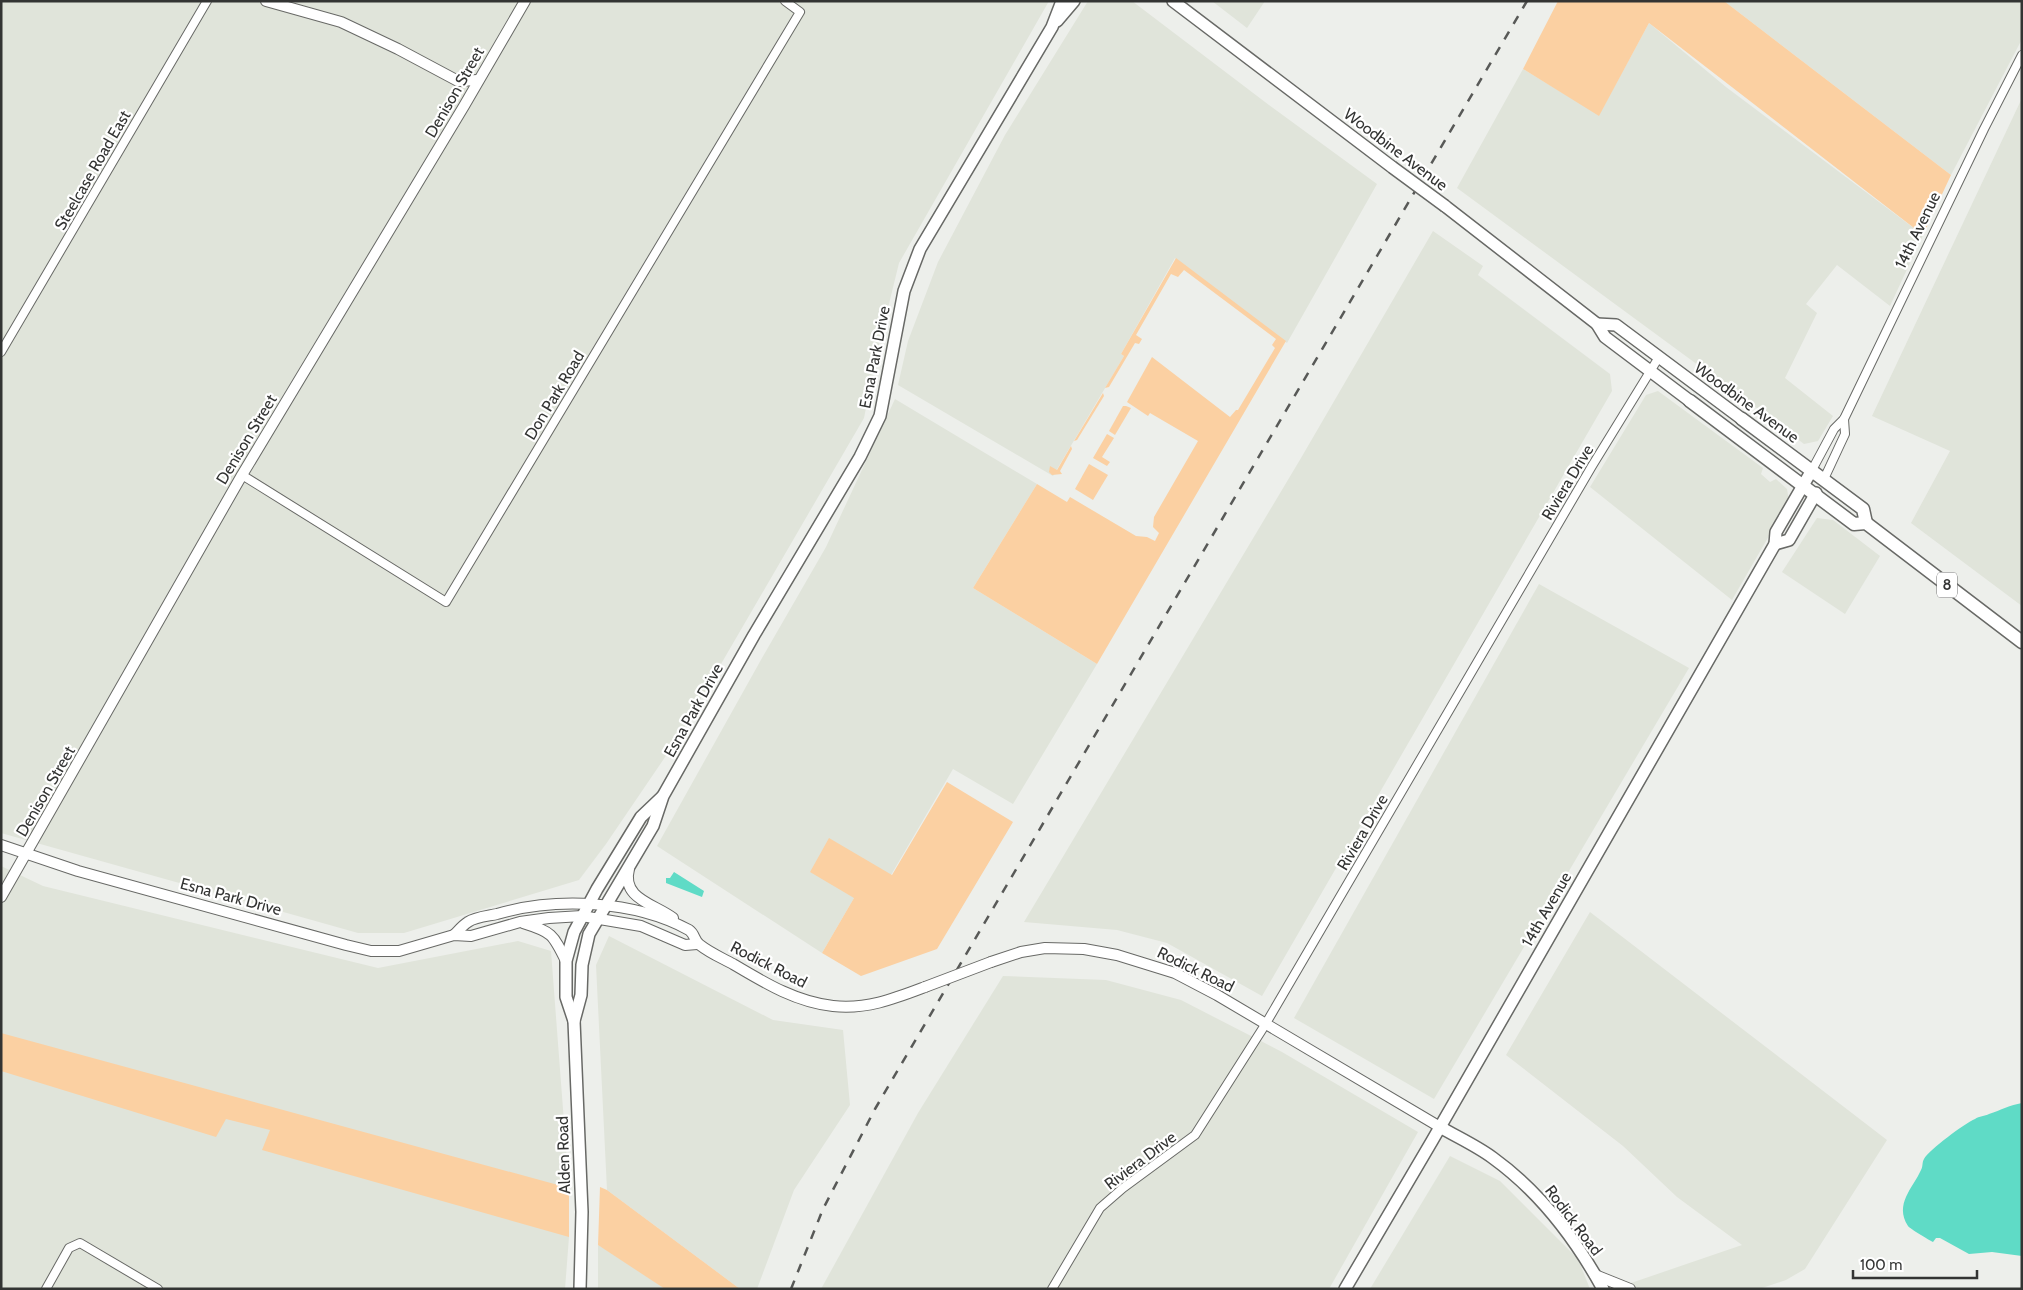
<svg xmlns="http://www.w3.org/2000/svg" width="2023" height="1290" font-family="Cabin,sans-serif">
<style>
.built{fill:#e0e4da}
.green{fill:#fbd0a2}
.water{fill:#5fdbc6}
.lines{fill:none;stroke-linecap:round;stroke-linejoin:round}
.minor-casing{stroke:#686966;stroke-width:10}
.tertiary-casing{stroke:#686966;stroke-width:12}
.secondary-casing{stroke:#686966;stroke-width:14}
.primary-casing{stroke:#686966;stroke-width:15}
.minor{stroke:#fff;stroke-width:8}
.tertiary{stroke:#fff;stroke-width:10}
.secondary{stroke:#fff;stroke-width:11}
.primary{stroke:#fff;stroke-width:12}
.rail{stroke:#585957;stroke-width:2.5;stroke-dasharray:9 9;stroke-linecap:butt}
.tertiary-bridge-casing{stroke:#686966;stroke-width:12;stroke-linecap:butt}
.secondary-bridge-casing{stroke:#686966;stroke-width:14;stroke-linecap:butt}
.tertiary-bridge{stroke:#fff;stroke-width:10}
.secondary-bridge{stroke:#fff;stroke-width:11}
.labels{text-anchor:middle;stroke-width:4.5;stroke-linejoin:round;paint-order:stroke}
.shield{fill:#fff;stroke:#707170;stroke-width:1}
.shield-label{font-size:15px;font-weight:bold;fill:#333433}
.street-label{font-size:16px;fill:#333433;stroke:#fff}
</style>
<rect width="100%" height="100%" fill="#edefeb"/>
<!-- built -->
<g class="built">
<path d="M1 1H1049L899 263 877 353 864 418 678 738 606 844 579 880 404 933H358L1 833Z"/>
<path d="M1088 1H1132L1265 102 1377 184 1287 343 1175 258 1121 354 1124 356 1053 476 898 385 908 341 938 262 1005 135Z"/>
<path d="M1212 1H1265L1247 28Z"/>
<path d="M1724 1H2022V39L1951 175Z"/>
<path d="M1649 23 1726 87 1923 235 1890 306 1837 265 1806 304 1817 313 1785 378 1833 416 1818 441 1804 444 1766 415 1457 188 1523 69 1599 115Z"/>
<path d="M2022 98V606L1911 523 1950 451 1872 416Z"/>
<path d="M1433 231 1483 266 1478 275 1610 374 1612 391 1262 996 1167 943 1117 930 1024 922 1301 458Z"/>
<path d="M1658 391 1763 468 1761 474 1770 482 1776 479 1787 489 1789 501 1732 600 1590 487 1646 395Z"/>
<path d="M895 399 1037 484 973 588 1097 664 1013 804 953 769 891 875 854 898 822 953 657 846 762 658 826 547Z"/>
<path d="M1817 518 1833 520 1880 556 1845 614 1782 572Z"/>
<path d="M1539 584 1689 668 1434 1099 1294 1018Z"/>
<path d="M1 866 43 886 378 968 518 941 551 951 569 1188V1237L565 1289H1Z"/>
<path d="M1590 912 1887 1140 1805 1269 1786 1280 1759 1289H1632L1631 1283 1742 1245 1677 1197 1623 1146 1506 1055Z"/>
<path d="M609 936 773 1020 843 1030 850 1105 794 1190 757 1289H740L607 1190 596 965Z"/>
<path d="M1003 976 1106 980 1181 1000 1282 1052 1418 1132 1329 1289H821L918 1113Z"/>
<path d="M1450 1156 1500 1181 1578 1259 1590 1289H1370Z"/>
<path d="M598 1245 621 1258 665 1289H598Z"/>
</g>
<!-- green -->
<g class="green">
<path d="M1558 1H1724L1951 175 1923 235 1649 23 1599 116 1523 69Z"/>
<path d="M1176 258 1286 341 1097 664 973 588 1037 484 1067 502 1070 497 1136 536 1147 537 1155 541 1159 533 1153 527 1154 517 1198 441 1150 413 1148 416 1127 402 1152 357 1230 417 1236 410H1238L1275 348 1272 345 1276 339 1184 270 1178 277 1171 274 1136 335 1142 339 1139 344 1135 343 1109 387 1105 388 1124 356 1121 354Z"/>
<path d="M1103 393 1104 396 1077 440 1074 441Z"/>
<path d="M1123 406H1126L1131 408 1115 435 1109 431Z"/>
<path d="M1107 434 1114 438 1102 457 1110 462 1107 466 1093 458Z"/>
<path d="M1071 446 1072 449 1060 471 1062 474 1052 475 1049 472 1050 466 1057 470Z"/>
<path d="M1089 464 1108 475 1093 500 1075 489Z"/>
<path d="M947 782 1013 822 937 949 861 976 822 953 854 898 810 872 829 838 892 875Z"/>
<path d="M1 1033 569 1188V1237L262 1150 270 1130 226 1119 216 1137 1 1071Z"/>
<path d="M600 1187 607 1190 740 1289H665L598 1245Z"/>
</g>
<!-- water -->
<g class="water">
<path d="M674 872 704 891 702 897 666 883V878H670Z"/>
<path d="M2022 1103V1256L1992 1252 1969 1254 1940 1238H1936L1933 1242C1929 1240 1909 1228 1908 1226 1894 1204 1913 1188 1921 1170 1923 1167 1922 1162 1924 1159 1929 1150 1965 1123 1975 1119 1979 1116 1985 1116 1989 1114 2001 1110 2010 1105 2022 1103Z"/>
</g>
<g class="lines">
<defs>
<g id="minor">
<path d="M1 352 207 1"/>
<path d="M1812 470 1834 429 1844 419 1984 129 2022 55"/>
<path d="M242 475 446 602 800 12 785 1"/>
<path d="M1824 479 1845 434 1844 419"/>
<path d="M46 1289 69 1248 80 1243 158 1289"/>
<path d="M1052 1289 1100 1208 1123 1188 1195 1135 1265 1025 1592 466 1659 357"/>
</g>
<g id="tertiary">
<path d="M266 1 341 22 398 49 458 81 478 80"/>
<path d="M1 845 78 871 346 945 371 951H399L454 935 471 936 520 922 549 918 582 916 641 926 685 945 697 944"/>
<path d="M629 869C621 899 655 904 673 918"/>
<path d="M1 897 242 475 464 106 525 1"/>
<path d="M523 923C552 932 553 934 566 961"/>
<path d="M454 935C458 931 463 925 468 922 475 917 488 916 497 914 556 897 634 900 689 930 695 934 694 941 700 945 710 953 722 958 733 964 765 983 796 1002 833 1006 866 1010 896 998 925 987"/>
<path d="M991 962 1021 952 1045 948 1084 949 1117 955 1175 973 1217 995 1440 1127"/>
<path d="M1595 1275 1630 1289"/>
</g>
<g id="secondary">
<path d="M1173 1 1392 167"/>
<path d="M1057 21 1074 1"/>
<path d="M1445 206 1597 324 1605 337 1690 401"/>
<path d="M1597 324 1616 325 1742 419"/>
<path d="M1775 544 1789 540 1816 493"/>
<path d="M574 1021 581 995 582 965 589 934 653 826 663 796 754 635 860 457 880 416 904 291 920 249 1052 27 1062 1"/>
<path d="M1440 1127C1457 1137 1477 1146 1493 1158 1540 1192 1575 1238 1603 1289"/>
<path d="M580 1289 582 1212 574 1021 566 997V961L574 932 597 889 641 817 662 797"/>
<path d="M1345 1289 1432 1141 1775 544 1776 532 1812 470"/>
</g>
<g id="primary">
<path d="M1690 401 1854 524 1866 523 2022 642"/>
<path d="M1742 419 1863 509 1866 523"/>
</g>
</defs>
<!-- minor casing -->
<use href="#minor" class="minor-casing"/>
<!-- tertiary casing -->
<use href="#tertiary" class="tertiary-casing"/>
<!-- secondary casing -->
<use href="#secondary" class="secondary-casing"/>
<!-- primary casing -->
<use href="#primary" class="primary-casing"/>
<!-- minor -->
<use href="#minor" class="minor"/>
<!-- tertiary -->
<use href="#tertiary" class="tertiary"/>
<!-- secondary -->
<use href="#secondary" class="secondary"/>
<!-- primary -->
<use href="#primary" class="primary"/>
<!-- rail -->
<path class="rail" d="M791 1289 823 1209 875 1109 1527 1"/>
<defs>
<path id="tertiary-bridge" d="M925 987 991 962"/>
<path id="secondary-bridge" d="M1392 167 1445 206"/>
</defs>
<!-- tertiary-bridge casing -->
<use href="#tertiary-bridge" class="tertiary-bridge-casing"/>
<!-- secondary-bridge casing -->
<use href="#secondary-bridge" class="secondary-bridge-casing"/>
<!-- tertiary-bridge -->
<use href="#tertiary-bridge" class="tertiary-bridge"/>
<!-- secondary-bridge -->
<use href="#secondary-bridge" class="secondary-bridge"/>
</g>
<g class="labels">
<!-- shield labels -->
<rect class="shield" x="1937" y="572.5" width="20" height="25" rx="4"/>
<g class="shield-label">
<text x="1947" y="590">8</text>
</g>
<!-- street labels -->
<g class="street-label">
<text transform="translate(454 92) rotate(-60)" y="6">Denison Street</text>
<text transform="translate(1396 149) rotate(37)" y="6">Woodbine Avenue</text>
<text transform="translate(92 170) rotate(-60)" y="6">Steelcase Road East</text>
<text transform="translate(1917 230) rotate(-64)" y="6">14th Avenue</text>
<text transform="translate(874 357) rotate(-79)" y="6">Esna Park Drive</text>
<text transform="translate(554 395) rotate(-59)" y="6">Don Park Road</text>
<text transform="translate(1747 402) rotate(36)" y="6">Woodbine Avenue</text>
<text transform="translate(246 439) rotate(-59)" y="6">Denison Street</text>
<text transform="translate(1567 482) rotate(-59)" y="6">Riviera Drive</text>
<text transform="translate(693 710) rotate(-61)" y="6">Esna Park Drive</text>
<text transform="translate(45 791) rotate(-60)" y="6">Denison Street</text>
<text transform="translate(1362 832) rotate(-60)" y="6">Riviera Drive</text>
<text transform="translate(231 896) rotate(15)" y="6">Esna Park Drive</text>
<text transform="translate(1546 909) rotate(-60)" y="6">14th Avenue</text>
<text transform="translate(769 964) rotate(27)" y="6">Rodick Road</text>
<text transform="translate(1196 969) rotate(26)" y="6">Rodick Road</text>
<text transform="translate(563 1155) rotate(-92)" y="6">Alden Road</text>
<text transform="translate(1140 1160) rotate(-37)" y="6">Riviera Drive</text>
<text transform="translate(1574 1220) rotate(53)" y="6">Rodick Road</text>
</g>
</g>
<!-- border -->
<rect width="2023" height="1290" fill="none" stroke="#333433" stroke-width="5"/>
<!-- scale -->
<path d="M1853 1270v8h124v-8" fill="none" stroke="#333433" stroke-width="2.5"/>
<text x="1860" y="1270" font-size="15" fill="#333433" stroke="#ffffff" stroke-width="4" paint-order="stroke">100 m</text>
</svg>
